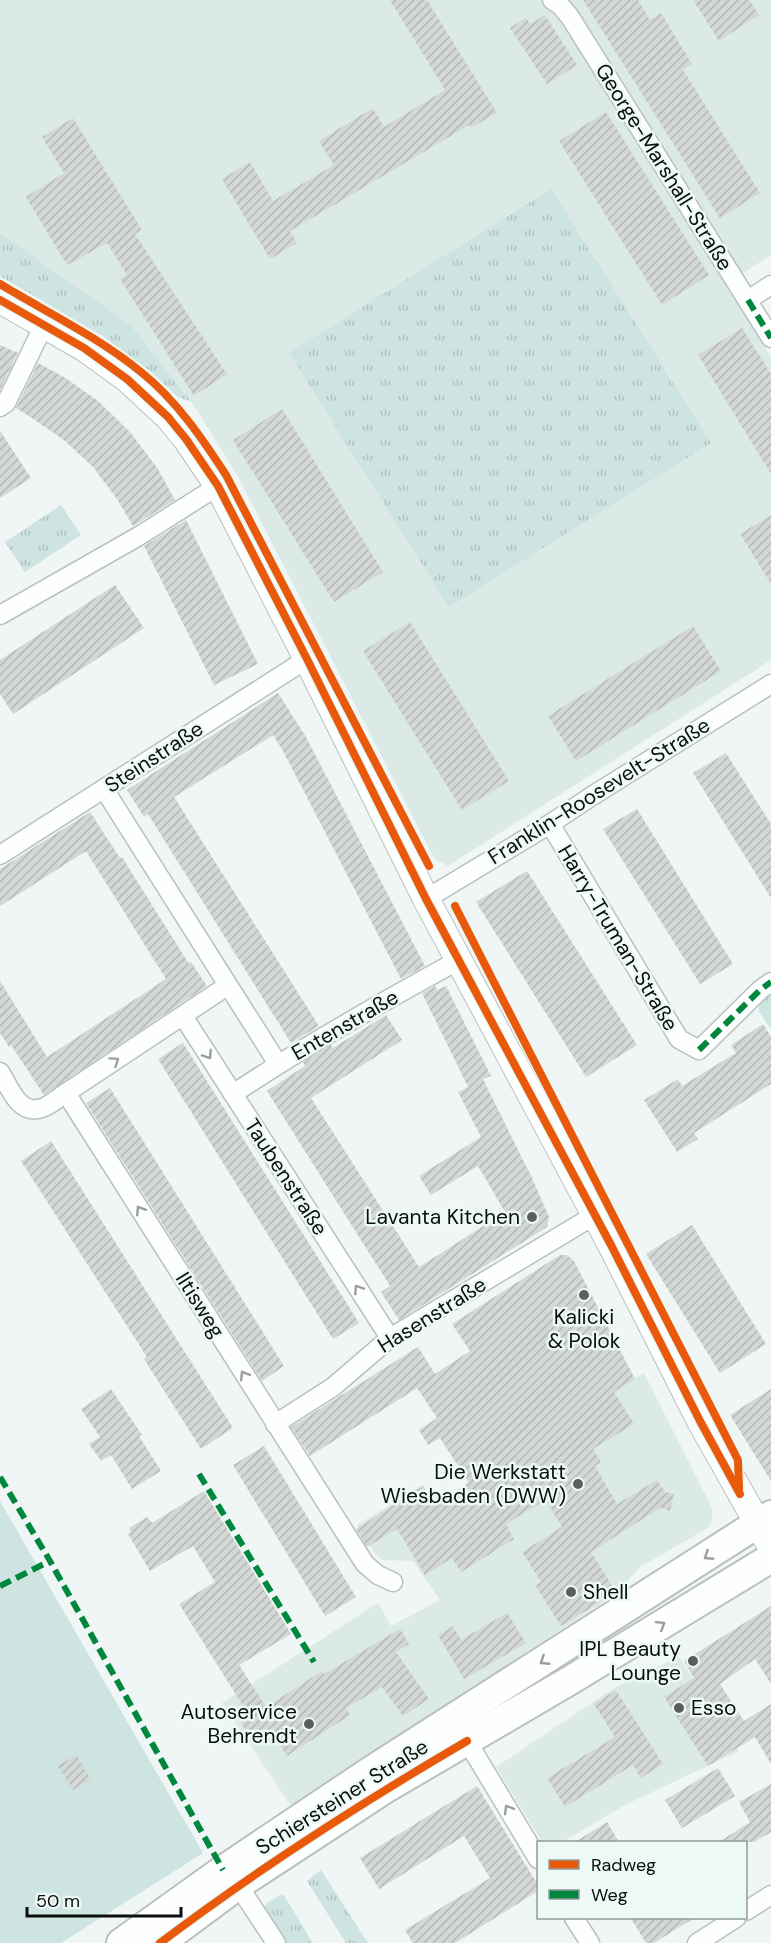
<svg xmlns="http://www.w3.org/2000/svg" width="771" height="1943" font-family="'DM Sans',sans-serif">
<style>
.built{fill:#dceae7}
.grass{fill:url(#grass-tufts)}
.garden{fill:#cee4e0}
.building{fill:url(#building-hatch)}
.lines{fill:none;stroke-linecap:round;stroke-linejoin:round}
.street-casing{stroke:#bbbfbf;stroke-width:21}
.secondary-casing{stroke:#bbbfbf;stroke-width:28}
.primary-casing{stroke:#bbbfbf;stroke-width:32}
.street{stroke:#fdfefe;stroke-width:18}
.secondary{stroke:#fdfefe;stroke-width:26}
.primary{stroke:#fdfefe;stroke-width:28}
.quiet{stroke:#00873e;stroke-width:6;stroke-dasharray:12 6;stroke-linecap:butt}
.cycleway-casing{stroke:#edf9f6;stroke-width:11}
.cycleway{stroke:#e8590c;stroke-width:8}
.oneway{stroke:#9c9e9e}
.poi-dot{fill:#5a5f5e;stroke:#edf9f6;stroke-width:2}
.labels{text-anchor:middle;stroke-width:5;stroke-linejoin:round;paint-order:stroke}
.street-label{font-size:21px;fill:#0a0e0d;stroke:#edf9f6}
.poi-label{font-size:21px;fill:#0a0e0d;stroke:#edf9f6;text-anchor:end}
</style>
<defs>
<pattern id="grass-tufts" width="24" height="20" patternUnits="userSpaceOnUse" patternTransform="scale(1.5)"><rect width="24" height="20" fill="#cee4e0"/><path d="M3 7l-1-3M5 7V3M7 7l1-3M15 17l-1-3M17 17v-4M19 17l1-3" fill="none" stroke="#b0c2bf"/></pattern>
<pattern id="building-hatch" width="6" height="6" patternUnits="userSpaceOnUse" patternTransform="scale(1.5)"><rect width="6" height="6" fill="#d3d8d7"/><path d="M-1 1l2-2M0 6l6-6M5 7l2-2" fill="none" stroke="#b4b8b7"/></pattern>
</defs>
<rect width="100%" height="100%" fill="#f0f6f5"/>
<!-- built -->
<g class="built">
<path d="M0 0H771V255L726 284 771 357V660L448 866 434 858 237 475 191 401 131 325 0 233Z"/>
<path d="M644 1373 712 1508V1520L708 1528 640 1567 616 1594 291 1806 222 1703 378 1603 391 1626 440 1600 413 1561 383 1560 376 1555 357 1525 423 1485 437 1502Z"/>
<path d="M679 1657 739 1751 625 1805 563 1842H542L496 1767 614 1688Z"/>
</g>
<!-- grass -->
<g class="grass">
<path d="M551 189 711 443 449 607 289 353Z"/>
<path d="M0 233 131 325 191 401 179 398 150 371 104 337 0 276Z"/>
<path d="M61 505 81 535 25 572 5 542Z"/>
<path d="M771 982V1029L759 1012 760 990Z"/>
<path d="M321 1870 368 1943H346L307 1881Z"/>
<path d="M283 1894 313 1943H281L261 1911C265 1902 274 1899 283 1894Z"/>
</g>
<!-- garden -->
<path class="garden" d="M0 1501 203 1853 61 1943H0Z"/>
<!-- building -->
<g class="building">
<path d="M390 0H427L497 113 471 128 469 125 290 231 297 243 270 259 222 179 250 162 273 201 334 165 319 141 373 108 384 127 445 90Z"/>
<path d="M583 0H638L650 20 661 13 692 64 683 70 760 193 720 218Z"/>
<path d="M693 0H749L759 15 719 41Z"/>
<path d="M545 15 577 65 547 84 510 28 526 18 530 24Z"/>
<path d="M606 112 709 275 662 305 559 141Z"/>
<path d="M73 118 142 230 135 234 227 374 194 396 120 279 127 275 107 243 67 265 26 197 64 173 42 137Z"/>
<path d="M742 328 771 374V474L698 355Z"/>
<path d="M0 345 18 353 0 390Z"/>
<path d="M38 363 64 377 98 401 130 432 158 469 175 500 133 526 117 499 93 467 65 441 35 420 16 408Z"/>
<path d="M282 409 383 572 334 602 233 440Z"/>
<path d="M0 431 31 478 0 498Z"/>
<path d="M771 515V584L740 534Z"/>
<path d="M186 520 258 664 214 685 144 546Z"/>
<path d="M115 585 144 628 13 714 0 694V660Z"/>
<path d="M410 622 509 781 462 810 363 651Z"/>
<path d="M693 626 721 671 576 761 548 716Z"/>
<path d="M278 693 306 737 425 966 401 979 283 751 273 735 174 797 319 1026 291 1043 148 814 144 817 127 790Z"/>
<path d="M726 753 771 824V898L693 773Z"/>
<path d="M637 809 733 964 700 984 603 829Z"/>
<path d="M90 812 120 858 122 857 189 964 191 962 207 986 44 1095 11 1045 9 1047 0 1033V981L47 1057 166 979 86 851 0 906V869Z"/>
<path d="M527 871 637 1045 586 1077 476 902Z"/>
<path d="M435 986 437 990 446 986 491 1076 483 1079 532 1178 549 1217 547 1227 399 1320 381 1292 390 1286 267 1091 305 1066 303 1062 331 1045 333 1048 386 1015 402 1040 311 1098 419 1267 435 1257 505 1212 478 1166 431 1195 419 1176 481 1137 458 1092 468 1087 422 993Z"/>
<path d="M763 1024 771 1037V1084L694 1133 698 1139 677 1152 644 1100 678 1079 682 1086 736 1053 731 1045Z"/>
<path d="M183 1043 359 1323 333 1339 158 1059Z"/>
<path d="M110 1088 284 1366 262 1381 86 1103Z"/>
<path d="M51 1141 233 1428 201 1449 144 1359 147 1357 21 1161Z"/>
<path d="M692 1225 766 1344 720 1373 646 1254Z"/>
<path d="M560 1255H567L574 1261 635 1379 614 1392 634 1424 593 1449 601 1462 595 1466 617 1504 657 1480 665 1492 674 1494 670 1511 660 1508 591 1552 616 1592 561 1626 535 1585 541 1582 522 1552 562 1527 546 1500 506 1524 514 1539 461 1572 452 1558 425 1575 397 1529 367 1547 356 1529 423 1486 435 1505 469 1483 440 1438 428 1445 419 1430 437 1418 417 1388 310 1456 291 1427 418 1347 435 1374 470 1351 452 1324Z"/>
<path d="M111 1389 142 1435 139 1436 161 1471 132 1489 111 1455 101 1461 89 1444 100 1437 81 1409Z"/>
<path d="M771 1389V1481L730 1415Z"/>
<path d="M264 1446 356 1597 325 1616 233 1465Z"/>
<path d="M204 1491 291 1634 239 1665 266 1707 322 1671 324 1674 400 1629 409 1644 396 1652 429 1699 403 1716 382 1687 346 1708 350 1715 287 1756 271 1732 254 1743 241 1723 250 1717 179 1604 215 1582 193 1546 150 1571 128 1534 131 1532 129 1528 147 1517 152 1523Z"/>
<path d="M771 1606V1684L755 1659 720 1684 744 1721 771 1704V1764L755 1737 708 1766 664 1697 694 1678 684 1661Z"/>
<path d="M507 1613 526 1643 464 1679 438 1635 453 1626 461 1640Z"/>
<path d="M616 1690 663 1764 641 1778 633 1765 565 1807 547 1778 615 1737 594 1704Z"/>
<path d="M76 1755 91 1779 73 1790 58 1766Z"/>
<path d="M718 1768 735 1796 682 1828 665 1800Z"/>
<path d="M771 1784V1832L754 1842H719L750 1822 739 1802Z"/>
<path d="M477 1786 538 1885V1891L455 1943H413L405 1930 490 1878 464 1836 379 1889 360 1858Z"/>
<path d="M607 1822 619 1842H575Z"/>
<path d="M630 1917H696L654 1943H646Z"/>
</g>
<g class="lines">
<defs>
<g id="street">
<path d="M552 0 560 5 570 17 771 338"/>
<path d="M748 300 771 285"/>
<path d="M0 407 6 403 44 325"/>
<path d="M0 615 139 536 218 486"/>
<path d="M104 789 278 1064"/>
<path d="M550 824 679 1039 699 1050 760 990 771 982"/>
<path d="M0 855 307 659"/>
<path d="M426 899 550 824 592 796 771 684"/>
<path d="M183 1016 390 1338"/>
<path d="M0 1072C9 1086 18 1113 38 1109 47 1108 58 1098 66 1093L227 986"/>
<path d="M66 1093 365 1564 378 1575 393 1582"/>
<path d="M233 1094C306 1045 382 1002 459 960"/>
<path d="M275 1424 333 1387 390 1338 595 1215"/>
<path d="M467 1741 538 1859"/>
<path d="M238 1885 276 1943"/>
<path d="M746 1911 771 1895"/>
<path d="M574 1918 590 1943"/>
<path d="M697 1943 736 1918"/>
</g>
<path id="secondary" d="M0 300 84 348 127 379 168 417 186 439 218 486 307 659 426 899 611 1245 700 1421 771 1547"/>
<g id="primary">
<path d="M121 1943 223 1870 369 1772 771 1515"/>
<path d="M160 1943 238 1885 383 1790 569 1681 771 1558"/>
</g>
</defs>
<!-- street casing -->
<use href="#street" class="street-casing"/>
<!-- secondary casing -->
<use href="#secondary" class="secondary-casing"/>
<!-- primary casing -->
<use href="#primary" class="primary-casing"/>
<!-- street -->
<use href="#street" class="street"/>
<!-- secondary -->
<use href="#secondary" class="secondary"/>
<!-- primary -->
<use href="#primary" class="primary"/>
<!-- quiet -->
<g class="quiet">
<path d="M748 300 771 338"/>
<path d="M699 1050 760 990 771 982"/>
<path d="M199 1474 314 1662"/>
<path d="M0 1477 50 1561 223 1870"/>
<path d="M0 1586 50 1561"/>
</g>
<defs>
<g id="cycleway">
<path d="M0 284C48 313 98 337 141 372 176 400 202 438 226 475L429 866"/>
<path d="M0 300 84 348 127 379 168 417 186 439 218 486 307 659 426 899 611 1245 700 1421 740 1494"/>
<path d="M455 906 738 1460 739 1488"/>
<path d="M160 1943C258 1869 361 1803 467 1741"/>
</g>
</defs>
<!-- cycleway casing -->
<use href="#cycleway" class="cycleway-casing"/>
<!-- cycleway -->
<use href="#cycleway" class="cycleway"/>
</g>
<!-- one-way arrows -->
<defs><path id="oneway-chevron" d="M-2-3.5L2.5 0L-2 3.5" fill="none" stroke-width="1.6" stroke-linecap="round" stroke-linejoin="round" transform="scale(1.5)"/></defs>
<g class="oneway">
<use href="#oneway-chevron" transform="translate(208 1055) rotate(57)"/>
<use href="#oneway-chevron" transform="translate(115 1061) rotate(-34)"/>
<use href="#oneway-chevron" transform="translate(140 1210) rotate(-122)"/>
<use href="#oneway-chevron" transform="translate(358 1289) rotate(-123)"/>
<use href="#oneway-chevron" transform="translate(244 1375) rotate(-122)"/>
<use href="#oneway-chevron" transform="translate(708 1556) rotate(147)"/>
<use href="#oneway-chevron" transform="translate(661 1625) rotate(-32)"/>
<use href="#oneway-chevron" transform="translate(544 1661) rotate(147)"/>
<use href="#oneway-chevron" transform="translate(508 1809) rotate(-121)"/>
</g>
<!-- markers -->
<g class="poi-dot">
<circle cx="532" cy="1217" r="6"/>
<circle cx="584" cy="1295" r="6"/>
<circle cx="578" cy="1484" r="6"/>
<circle cx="571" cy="1592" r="6"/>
<circle cx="693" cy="1661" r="6"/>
<circle cx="679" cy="1708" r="6"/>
<circle cx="309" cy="1724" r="6"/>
</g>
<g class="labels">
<!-- street labels -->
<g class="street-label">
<text transform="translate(664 167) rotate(58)" y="7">George-Marshall-Straße</text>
<text transform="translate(154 757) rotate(-33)" y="7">Steinstraße</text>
<text transform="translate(599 791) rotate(-32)" y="7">Franklin-Roosevelt-Straße</text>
<text transform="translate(618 938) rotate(59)" y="7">Harry-Truman-Straße</text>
<text transform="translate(345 1025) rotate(-30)" y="7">Entenstraße</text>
<text transform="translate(286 1177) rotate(57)" y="7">Taubenstraße</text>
<text transform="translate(200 1305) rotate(58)" y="7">Iltisweg</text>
<text transform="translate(432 1315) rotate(-32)" y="7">Hasenstraße</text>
<text transform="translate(342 1797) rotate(-32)" y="7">Schiersteiner Straße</text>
</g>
<!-- poi labels -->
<g class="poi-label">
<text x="520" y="1224">Lavanta Kitchen</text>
<text x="584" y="1324" text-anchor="middle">Kalicki<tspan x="584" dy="24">&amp; Polok</tspan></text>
<text x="566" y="1479">Die Werkstatt<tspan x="566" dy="24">Wiesbaden (DWW)</tspan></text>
<text x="583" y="1599" text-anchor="start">Shell</text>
<text x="681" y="1656">IPL Beauty<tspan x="681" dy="24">Lounge</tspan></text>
<text x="691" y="1715" text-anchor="start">Esso</text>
<text x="297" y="1719">Autoservice<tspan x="297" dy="24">Behrendt</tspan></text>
</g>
</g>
<!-- legend -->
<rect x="537" y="1841" width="210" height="78" fill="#edf9f6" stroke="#929b99" stroke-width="1.5"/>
<rect x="549" y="1860" width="30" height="9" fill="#e8590c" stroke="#929b99" stroke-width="1.5"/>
<text x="591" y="1871" font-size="18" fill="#0a0e0d">Radweg</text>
<rect x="549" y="1890" width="30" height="9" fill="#00873e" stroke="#929b99" stroke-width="1.5"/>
<text x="591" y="1901" font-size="18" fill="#0a0e0d">Weg</text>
<!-- scale -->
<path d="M27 1907v9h154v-9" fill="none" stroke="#0a0e0d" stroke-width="3"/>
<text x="36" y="1907" font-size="18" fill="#0a0e0d" stroke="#edf9f6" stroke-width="4.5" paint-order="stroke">50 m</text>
</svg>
